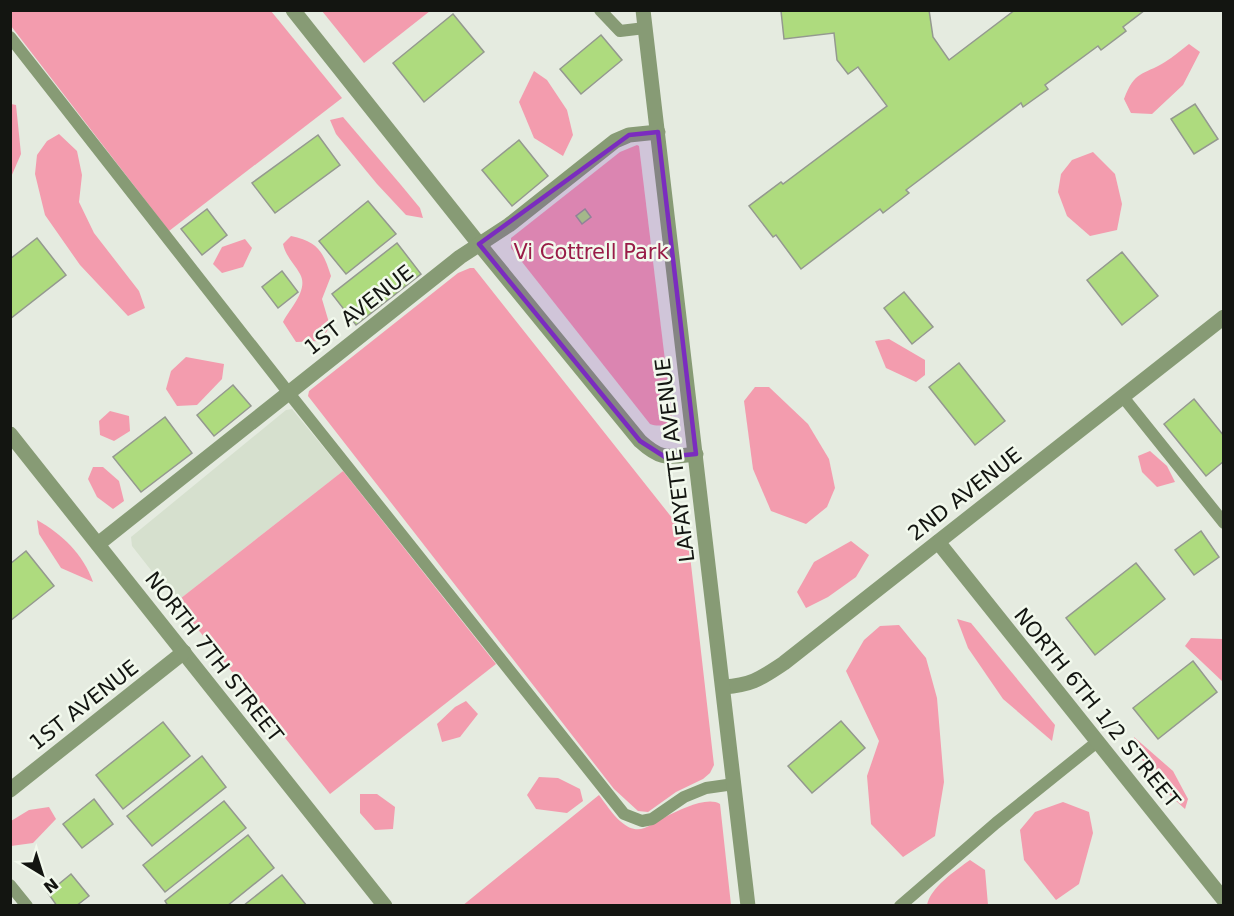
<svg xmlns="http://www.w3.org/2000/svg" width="1234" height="916" font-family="'DejaVu Sans',sans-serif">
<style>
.built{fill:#d6e0ce}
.green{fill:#f39cae}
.building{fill:#aedb7e;stroke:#94998f;stroke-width:1.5}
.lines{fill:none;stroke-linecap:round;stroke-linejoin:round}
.service{stroke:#879b75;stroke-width:12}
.minor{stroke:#879b75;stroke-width:15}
.tertiary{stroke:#879b75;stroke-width:15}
.marked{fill:#7b2cbf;fill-opacity:0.2;stroke:#7b2cbf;stroke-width:4.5;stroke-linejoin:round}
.labels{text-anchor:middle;stroke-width:5;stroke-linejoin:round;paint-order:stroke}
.park-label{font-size:21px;fill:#981c47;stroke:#f2f9ed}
.street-label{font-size:21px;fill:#131511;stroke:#f2f9ed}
</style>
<rect width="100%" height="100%" fill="#e5ebe0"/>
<!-- built -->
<path class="built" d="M292 409 343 471 176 602 132 546 131 537 286 410Z"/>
<!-- green -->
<g class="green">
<path d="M10 11H271L342 98 169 231 11 26Z"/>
<path d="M322 11H430L364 63Z"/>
<path d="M1189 44 1200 52 1183 85 1152 114 1131 113 1124 99C1135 70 1142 76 1165 62 1173 57 1181 50 1189 44Z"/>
<path d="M534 71 547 80 567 110 573 135 563 156 534 138 519 102Z"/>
<path d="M11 104 16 105 21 154 11 177Z"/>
<path d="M343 117 401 185 420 208 423 218 406 215 377 184 336 134 330 120Z"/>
<path d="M59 134 77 151 82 175 79 202 94 233 139 291 145 308 128 316 80 265 45 215 35 174 37 155 47 141Z"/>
<path d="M637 145 639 146 672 418C666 426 659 427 650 424L511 248V238L620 152Z"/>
<path d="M1093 152 1115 174 1122 204 1117 230 1090 236 1067 216 1058 192 1061 174 1072 160Z"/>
<path d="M291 236C318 242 323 251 331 276L322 299 330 326 321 341 296 342 283 322C290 308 309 290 300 274 294 263 286 257 283 244Z"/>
<path d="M245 239 252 248 243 267 222 273 213 264 222 247Z"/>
<path d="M470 268H474L688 538 714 765 710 773 703 779 676 792 648 812 638 811 614 789 308 396 309 391 458 273Z"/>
<path d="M889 339 925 360V375L916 382 886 368 875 341Z"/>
<path d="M186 357 224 364 222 379 197 405 177 406 166 389 171 371Z"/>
<path d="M755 387H769L808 424 829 459 835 488 827 507 806 524 771 511 753 469 744 401Z"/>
<path d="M110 411 129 416 130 431 114 441 100 435 99 421Z"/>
<path d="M1150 451 1167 466 1175 482 1157 487 1142 472 1138 456Z"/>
<path d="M93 467H103L119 481 124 501 113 509 97 497 88 479Z"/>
<path d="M343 471 496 664 330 794 176 602Z"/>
<path d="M37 520C62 534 83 554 93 582L61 568 39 534Z"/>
<path d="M851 541 869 555 856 577 828 597 806 608 797 592 814 562Z"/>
<path d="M957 619 971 623 1055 725 1052 741 1003 699 968 648Z"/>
<path d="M899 625 926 658 937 698 944 782 935 836 903 857 871 824 867 776 879 741 846 671 864 640 880 626Z"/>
<path d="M1191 638 1223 639V682L1185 646Z"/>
<path d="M466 701 478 714 460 737 442 742 437 724 455 707Z"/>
<path d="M1134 737 1173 771 1188 799 1185 809C1166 793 1137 762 1134 737Z"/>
<path d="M539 777 558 778 580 789 583 801 567 813 536 809 527 795Z"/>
<path d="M360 794H377L395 807 393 829 375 830 360 813Z"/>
<path d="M599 795C606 804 612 814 620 821 639 838 649 825 667 816 680 810 707 796 720 804L731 905 462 906Z"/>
<path d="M1063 802 1089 812 1093 833 1079 884 1056 900 1024 860 1020 830 1035 812Z"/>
<path d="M49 807 56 819 33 843 11 846V821L29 810Z"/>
<path d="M970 860 985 870 988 905H927C931 887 955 871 970 860Z"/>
</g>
<!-- building -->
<g class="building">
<path d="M788 10H929L933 37 949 60 1015 10H1145L1123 27 1126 31 1101 50 1098 46 1045 85 1048 89 1023 107 1021 103 906 190 909 193 883 213 880 209 801 269 776 235 773 237 749 206 781 182 783 184 887 106 858 67 848 74 837 60 834 33 784 39 781 11Z"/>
<path d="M453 14 484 52 424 102 393 63Z"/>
<path d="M601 35 622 60 581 94 560 69Z"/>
<path d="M1195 104 1218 139 1194 154 1171 119Z"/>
<path d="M318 135 340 165 275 213 252 183Z"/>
<path d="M519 140 548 176 512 206 482 170Z"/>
<path d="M368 201 396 234 346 274 319 241Z"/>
<path d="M207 209 227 235 202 255 181 229Z"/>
<path d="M585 209 591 217 582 224 576 216Z"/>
<path d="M37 238 66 275 10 319V259Z"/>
<path d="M397 243 421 274 356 325 332 294Z"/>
<path d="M1122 252 1158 296 1122 325 1087 280Z"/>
<path d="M282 271 298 292 278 308 262 287Z"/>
<path d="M904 292 933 327 912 344 884 308Z"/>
<path d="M959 363 1005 421 975 445 929 387Z"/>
<path d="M233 385 251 406 214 436 197 415Z"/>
<path d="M1194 399 1224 436V461L1206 476 1164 424Z"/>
<path d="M165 417 192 453 141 492 113 457Z"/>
<path d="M1201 531 1219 557 1194 575 1175 550Z"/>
<path d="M26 551 54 586 10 621V564Z"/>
<path d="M1136 563 1165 599 1095 655 1066 618Z"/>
<path d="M1193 661 1217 692 1158 739 1133 708Z"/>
<path d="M841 721 865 748 812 793 788 766Z"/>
<path d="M163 722 190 756 123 809 96 775Z"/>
<path d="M202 756 226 787 152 846 127 816Z"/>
<path d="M94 799 113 824 82 848 63 824Z"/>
<path d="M224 801 246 828 165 892 143 865Z"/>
<path d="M248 835 274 868 227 906H168L165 901Z"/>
<path d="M71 874 89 896 76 906H57L48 893Z"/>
<path d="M282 875 307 906H243Z"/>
</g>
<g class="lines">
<!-- service -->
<g class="service">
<path d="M600 10 620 31 645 28"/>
<path d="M10 37 288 392 624 814 642 821 652 819 684 797 706 788 734 784"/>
<path d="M1123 397 1224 523"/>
<path d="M10 885 27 906"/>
<path d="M900 906 996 823 1097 742"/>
</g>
<!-- minor -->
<g class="minor">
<path d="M293 10 479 244 640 441C662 461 668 457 696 454"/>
<path d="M10 434 385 906"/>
<path d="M938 542 1224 900"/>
<path d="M98 544 460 257 509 225 615 141 629 135 658 132"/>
<path d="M724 687C753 685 761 678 784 663L1224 317"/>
<path d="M10 790 184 652"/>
</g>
<!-- tertiary -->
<path class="tertiary" d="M643 10 748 906"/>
</g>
<!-- marked area -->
<path class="marked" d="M658 132 696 454 665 457 640 441 479 244 629 135Z"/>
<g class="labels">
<!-- park labels -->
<g class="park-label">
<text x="591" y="259">Vi Cottrell Park</text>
</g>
<!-- street labels -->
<g class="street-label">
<text transform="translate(359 310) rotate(-38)" y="7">1ST AVENUE</text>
<text transform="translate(675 460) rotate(-97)" y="7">LAFAYETTE AVENUE</text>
<text transform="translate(965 494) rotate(-38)" y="7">2ND AVENUE</text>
<text transform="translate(214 657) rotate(52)" y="7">NORTH 7TH STREET</text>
<text transform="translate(84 705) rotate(-38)" y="7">1ST AVENUE</text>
<text transform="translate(1097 708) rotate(51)" y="7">NORTH 6TH 1/2 STREET</text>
</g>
</g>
<!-- border -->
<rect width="1234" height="916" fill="none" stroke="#131511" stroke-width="24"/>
<!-- north arrow -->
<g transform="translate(42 874) rotate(142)" stroke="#f2f9ed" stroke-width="4.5" paint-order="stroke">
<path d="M0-4.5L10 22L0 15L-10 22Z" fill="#131511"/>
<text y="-9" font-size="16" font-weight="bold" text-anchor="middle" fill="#131511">N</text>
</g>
</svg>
